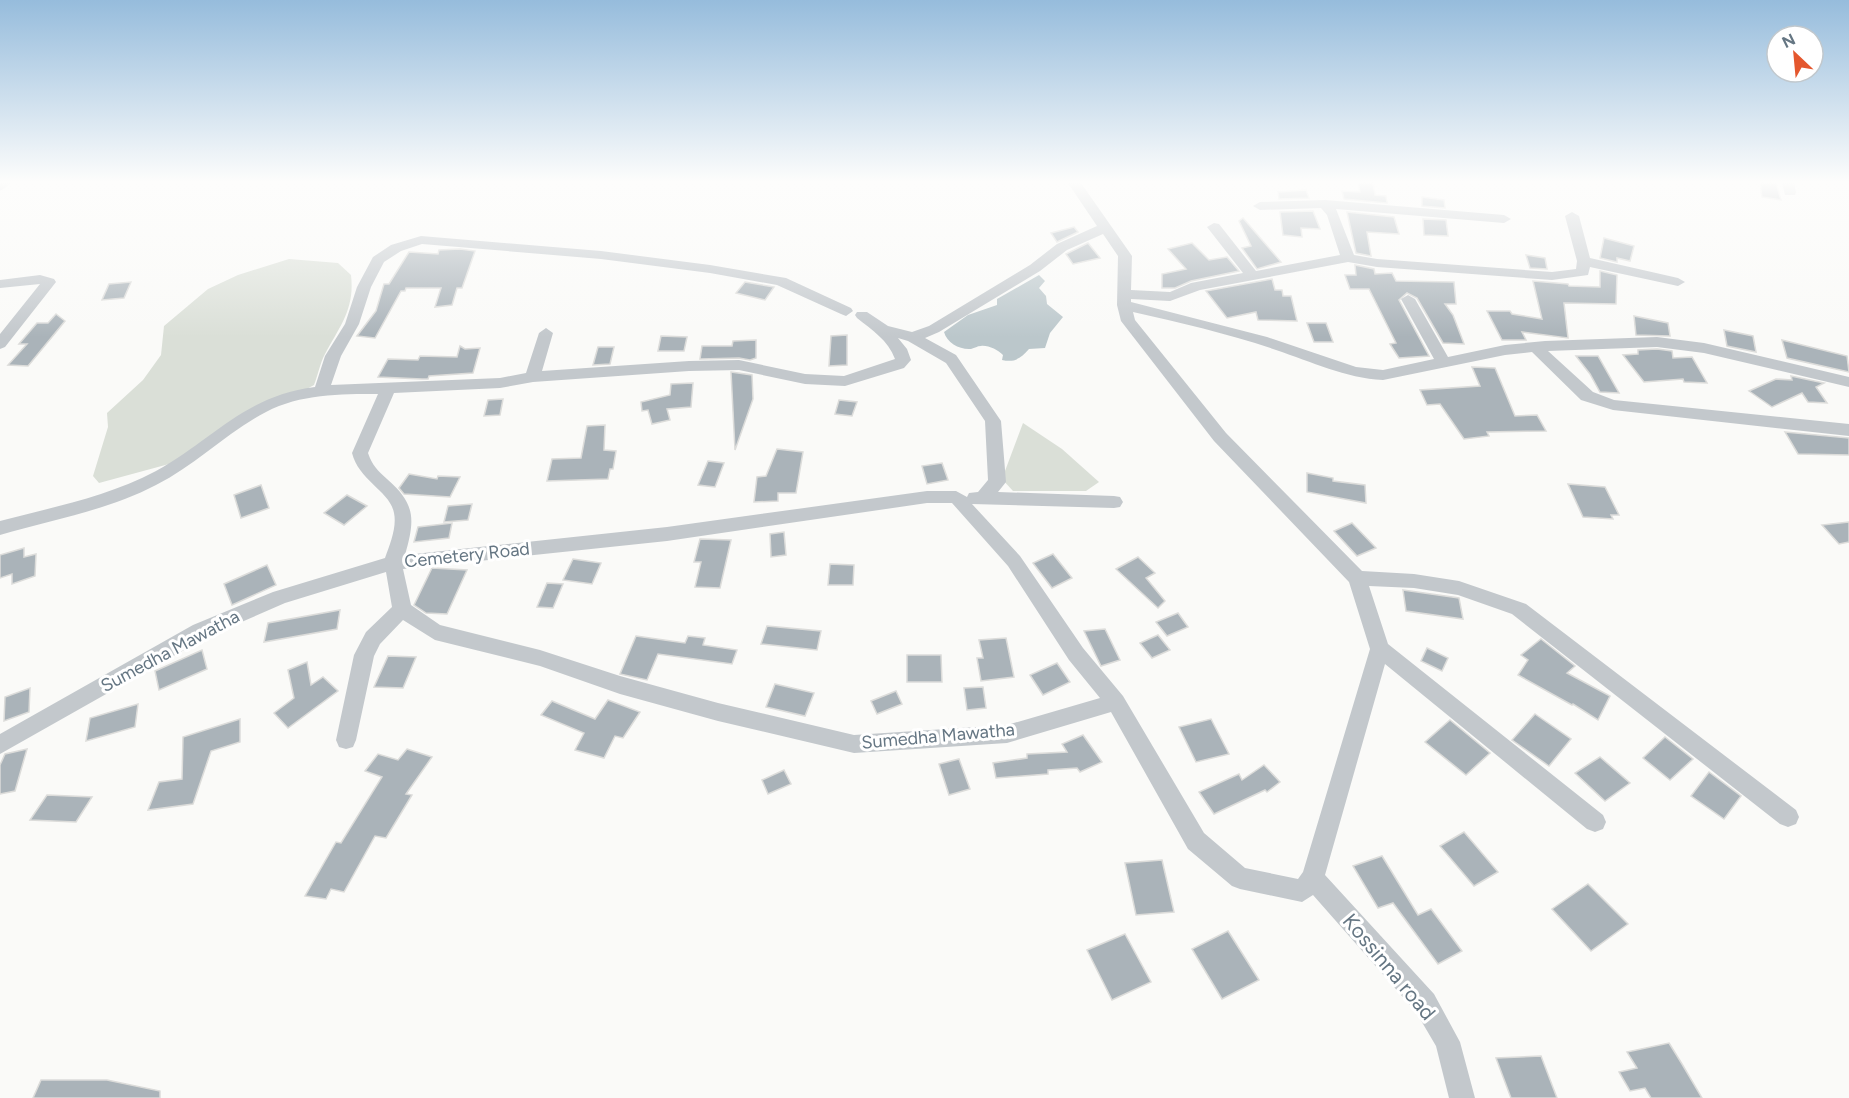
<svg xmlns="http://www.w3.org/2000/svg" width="1849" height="1098" font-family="Figtree,sans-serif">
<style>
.green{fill:#dadfd7}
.water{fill:#bbc7cb}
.building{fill:#aab3b9;stroke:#dcdcda;stroke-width:1.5}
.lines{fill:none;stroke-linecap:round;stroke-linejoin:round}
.street{fill:#c3c8cc;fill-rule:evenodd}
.labels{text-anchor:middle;stroke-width:6;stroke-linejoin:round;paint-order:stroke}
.street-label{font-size:18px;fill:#657683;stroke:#fff}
.near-street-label{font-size:21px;fill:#657683;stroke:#fff}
</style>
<rect width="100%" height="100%" fill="#fafaf8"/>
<!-- green -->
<g class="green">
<path d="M289 259 338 263 351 275C355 309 340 326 325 354 320 363 318 375 314 385L169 464 99 483 93 476 108 427 107 413 143 380 161 355 164 326 208 289 238 275Z"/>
<path d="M1023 423 1062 449 1099 482 1086 491H1013L1002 479Z"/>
</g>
<!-- water -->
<path class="water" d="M1039 275 1045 281 1039 288 1046 296 1047 304 1063 317 1050 333 1045 348 1029 349C1021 358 1015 363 1002 360L1003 355C998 350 988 345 981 346 977 346 975 348 971 349 960 350 947 343 944 332L968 315 997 305V299Z"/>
<!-- building -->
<g class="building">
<path d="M1358 183H1373L1375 195 1386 196 1387 203 1344 199 1342 191 1360 192Z"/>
<path d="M1760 183H1776L1781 200 1762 197Z"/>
<path d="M1306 190 1309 198 1279 199 1278 192Z"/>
<path d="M1422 197 1444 200 1445 208 1422 206Z"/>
<path d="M1313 211 1320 229 1301 228 1302 237 1283 235 1280 212Z"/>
<path d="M1347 212 1394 217 1399 234 1367 232 1371 256 1356 253Z"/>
<path d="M1243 218 1281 262 1257 269 1242 248 1251 246 1239 221Z"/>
<path d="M1423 219 1446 220 1448 236 1424 235Z"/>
<path d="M1074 227 1078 232 1057 242 1051 233Z"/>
<path d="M1604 238 1634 246 1630 261 1617 258V262L1600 258Z"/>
<path d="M1088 243 1100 258 1073 264 1066 254Z"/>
<path d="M1192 243 1209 260 1227 257 1239 271 1191 281 1175 288H1162V274L1186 269 1168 249Z"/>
<path d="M460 249 475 251 462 288H457L452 305 435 307 441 288H406L405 291H401L375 338 357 336 376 311 384 284H389L409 252 438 254 439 250Z"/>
<path d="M1526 255 1545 258 1547 269 1530 268Z"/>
<path d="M1355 265 1374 269 1375 274 1392 273 1396 281 1454 282 1456 304H1445L1453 315 1464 344 1443 343 1417 298 1407 293 1399 300 1429 356 1399 358 1390 344 1396 343 1369 289H1350L1345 275H1356Z"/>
<path d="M1600 271 1617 275 1616 304 1564 303 1568 338 1522 332 1526 340H1502L1487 311H1510L1512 314 1542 319 1533 281 1568 284 1569 286 1600 287Z"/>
<path d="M1272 279 1275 290H1282L1283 296H1291L1297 321 1258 320 1256 312 1227 318 1206 291Z"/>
<path d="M131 282 124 298 102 300 109 284Z"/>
<path d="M745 282 774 287 765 300 736 293Z"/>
<path d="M56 314 65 321 28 366 8 365 27 344H19L37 323H48Z"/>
<path d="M1634 316 1668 323 1670 336 1636 335Z"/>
<path d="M1307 323H1326L1333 342H1314Z"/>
<path d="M1724 330 1753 336 1756 352 1727 346Z"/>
<path d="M847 335V365L829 366 831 336Z"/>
<path d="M661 336 687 337 684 351H658Z"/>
<path d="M756 340V358L750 360 739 358 700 359 702 346H732L733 341Z"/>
<path d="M1782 340 1847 356 1849 372 1787 358Z"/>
<path d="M460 346 465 349 480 348 473 373 429 376 428 379H422L378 377 388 359 418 360 420 356 457 357Z"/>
<path d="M598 347H614L610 364 593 365Z"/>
<path d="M1657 349 1672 351 1673 358 1692 357 1707 383 1684 382 1683 379 1644 382 1623 355 1638 354V350Z"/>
<path d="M1576 356H1598L1619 393 1600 392 1590 374Z"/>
<path d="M1472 367 1495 368 1515 416 1537 415 1546 431 1487 432 1489 436 1464 439 1440 404 1427 405 1420 390 1480 386Z"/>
<path d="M731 372 752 375 753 399 735 450Z"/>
<path d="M1791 376 1824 383 1816 387 1827 403 1808 402 1802 393 1772 407 1749 391 1776 379 1792 380Z"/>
<path d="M693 383 691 407 667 409 670 420 652 424 648 410 642 411 641 402 670 395 671 384Z"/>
<path d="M503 399 500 415 484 416 488 400Z"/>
<path d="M839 400 857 402 852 416 835 414Z"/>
<path d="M605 425 604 450 616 451 613 469H610L608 479 547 481 552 459 581 458 587 426Z"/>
<path d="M1785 432 1849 438V455L1798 454Z"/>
<path d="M777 449 803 452 796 493H778V501L754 502 757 477 766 476Z"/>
<path d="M708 461 724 463 715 487 698 485Z"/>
<path d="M942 463 948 480 927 484 922 466Z"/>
<path d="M1307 473 1333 478V481L1365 485 1366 503 1307 492Z"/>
<path d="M409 474 437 479 438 476 460 477 450 497 404 494 399 488Z"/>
<path d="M1568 484 1605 487 1619 515H1611L1613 519 1583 517Z"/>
<path d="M261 485 269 508 241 518 234 495Z"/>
<path d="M347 495 367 506 344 525 324 513Z"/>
<path d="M472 504 468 520 444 522 448 506Z"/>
<path d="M1849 522V542L1839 544 1822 525Z"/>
<path d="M452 523 449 538 414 542 418 527Z"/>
<path d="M1352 523 1376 548 1357 556 1334 531Z"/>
<path d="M784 532 786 555 771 557 770 534Z"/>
<path d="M700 539 731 540 720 588 695 587 701 562H694Z"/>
<path d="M24 548V557L36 554 35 576 12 584V574L0 578V555Z"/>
<path d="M1053 554 1072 578 1052 588 1033 563Z"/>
<path d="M1138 557 1155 573 1146 578 1165 601 1158 608 1116 569Z"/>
<path d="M573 559 601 563 592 584 563 580Z"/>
<path d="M830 564 854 565 853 585H828Z"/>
<path d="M267 565 276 585 232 605 224 584Z"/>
<path d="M432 568 467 570 447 614 426 613 414 605Z"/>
<path d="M547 583 563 584 553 608 537 607Z"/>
<path d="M1403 590 1459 598 1463 619 1406 611Z"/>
<path d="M340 610 337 629 264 642 268 623Z"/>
<path d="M1178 613 1188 627 1167 636 1156 622Z"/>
<path d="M767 626 821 631 817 650 761 644Z"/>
<path d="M1105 629 1120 660 1101 666 1084 631Z"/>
<path d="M1158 635 1170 650 1152 658 1140 643Z"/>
<path d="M636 636 685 643 688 636 705 638 703 645 737 650 732 664 658 654 647 680 620 674Z"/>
<path d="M1006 638 1014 677 981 681 977 658H983L979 640Z"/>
<path d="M1541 639 1575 666 1567 673 1610 696 1598 720 1573 704 1572 705 1518 675 1528 660 1521 655Z"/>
<path d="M1427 648 1448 658 1442 671 1421 661Z"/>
<path d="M202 650 207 669 159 690 155 671Z"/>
<path d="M907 655H941L942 682H907Z"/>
<path d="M388 656 416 657 403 688 374 687Z"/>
<path d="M307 662 311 685 323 677 338 691 288 728 274 713 294 698 288 670Z"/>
<path d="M1057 663 1070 682 1043 695 1030 675Z"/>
<path d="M775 684 814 693 805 716 766 707Z"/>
<path d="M983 687 986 708 967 710 964 688Z"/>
<path d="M30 688 29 712 4 721 5 697Z"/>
<path d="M896 691 902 704 877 714 871 701Z"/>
<path d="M608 700 640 712 623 738 615 736 604 758 575 750 584 733 541 715 552 701 595 719Z"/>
<path d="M138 704 135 727 86 741 90 718Z"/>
<path d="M1535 714 1571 739 1549 766 1512 740Z"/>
<path d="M240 719V742L211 751 193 804 148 810 159 782 182 779 183 737Z"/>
<path d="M1211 719 1229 754 1196 762 1179 727Z"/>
<path d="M1450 720 1490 753 1466 775 1425 742Z"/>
<path d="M1083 735 1102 762 1080 772 1077 768 1048 770V774L996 778 993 763 1027 758V754L1067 752 1062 744Z"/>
<path d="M1665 737 1693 759 1670 780 1643 758Z"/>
<path d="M27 749 15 791 0 794V765L5 754Z"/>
<path d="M407 749 432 757 406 794 412 795 386 838 375 836 344 892 331 889 326 899 305 896 336 842 341 843 382 777 365 771 378 754 398 760Z"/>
<path d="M1600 757 1630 783 1605 801 1575 773Z"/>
<path d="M959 759 970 789 949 795 939 764Z"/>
<path d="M1264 765 1280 782 1267 792 1265 790 1214 814 1199 792 1239 774 1242 780Z"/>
<path d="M784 770 791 784 768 794 762 780Z"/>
<path d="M1709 772 1741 796 1724 819 1691 796Z"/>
<path d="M47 795 92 797 76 822 30 820Z"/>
<path d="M1464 832 1498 872 1474 886 1440 846Z"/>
<path d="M1382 856 1418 915 1431 909 1462 951 1438 964 1393 903 1378 908 1353 866Z"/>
<path d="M1162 860 1174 912 1136 915 1125 863Z"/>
<path d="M1588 884 1628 924 1591 951 1552 909Z"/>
<path d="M1228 931 1259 980 1222 999 1192 949Z"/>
<path d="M1125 934 1151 982 1112 1000 1087 950Z"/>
<path d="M1669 1043 1682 1064 1702 1098H1651L1645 1088 1630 1091 1619 1072 1637 1068 1627 1052Z"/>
<path d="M1541 1056 1557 1098H1511L1496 1058Z"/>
<path d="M41 1080H107L160 1091V1098H33Z"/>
</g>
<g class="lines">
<!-- street -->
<g class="street">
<path d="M0 183H12L0 191Z"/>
<path d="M1068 183H1081L1132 256 1131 290 1170 292 1191 283 1243 273 1207 227 1214 223 1219 224 1256 271 1340 255 1327 215 1321 208 1260 210 1253 206 1260 202 1325 200 1504 215 1511 219 1504 223 1336 209 1354 255 1377 259 1552 272 1576 269 1577 261 1565 216 1572 212 1579 216 1590 258 1678 278 1685 282 1678 286 1590 267 1588 275 1552 280 1377 267 1348 262 1200 290 1170 301 1131 299V302L1267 337 1356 367 1383 370 1434 359 1401 299 1408 295 1415 299 1448 357 1505 345 1545 341 1657 337 1704 343 1849 377V387L1704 353 1657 347 1548 351 1593 392 1614 400 1849 424V436L1613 410 1581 400 1532 352 1505 355 1383 380C1345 378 1312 362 1276 350 1230 334 1181 323 1133 312L1135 320 1226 433 1362 571 1414 574 1459 581 1526 604 1796 810 1799 817 1796 824 1788 827 1780 824 1512 614 1458 595 1414 588 1369 586 1388 644 1603 815 1606 822 1603 829 1595 832 1587 829 1385 664 1325 875 1434 994 1460 1042 1475 1098H1449L1436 1046 1416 1012 1313 895 1302 902 1240 889 1232 886 1188 849 1111 712 1007 743 854 753 718 721 620 694 540 666 435 640 403 620 380 644 374 656 356 740 353 747 346 749 339 747 336 740 354 655 366 632 392 607 386 572 285 603 207 637 0 754V734L193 625 273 592 385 558C390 544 397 527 394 513 390 491 359 481 352 453L378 394C340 394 300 394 266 412 227 432 196 465 156 485 108 510 52 520 0 535V521C53 507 107 497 156 471 214 439 244 396 315 387L325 356 345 324 357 287 373 257 391 245 421 236 601 251 710 265 786 278 851 308 853 311 846 316 841 314 777 285 710 273 601 259 422 244 401 251 384 262 371 287 359 324 341 356 331 385 500 378 526 373 539 333 546 328 553 333 542 371 689 361 739 360 805 374 844 376 895 359C888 340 872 330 857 318L855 315 857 312H867L888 326 912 332 929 326 1030 265 1057 244 1097 226ZM1103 234 1118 256 1117 305 1121 321 1214 441 1349 582 1370 649 1303 872 1298 879 1245 868 1204 833 1123 696 1083 648 1020 556 972 504 1114 508 1120 507 1123 502 1120 497 1114 496 998 492 1006 482 1001 421 956 355 925 338 939 332 1040 271 1067 250ZM898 338 908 341 946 363 985 421 988 480 978 492 969 493 967 497 956 491H927L667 527 405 555C415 520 416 504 387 479 378 471 372 465 368 453L394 393 500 388 533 382 689 371 739 370 805 384 845 386 904 368 911 360 907 349ZM927 503H952L1008 566 1069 660 1100 698 1007 725 854 735 718 703 620 676 540 650 440 625 411 605 403 569 667 541Z"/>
<path d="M1782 183H1794L1796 192 1795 195H1785Z"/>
<path d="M40 275 54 279 56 282 5 347 0 349V334L40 284 0 288V280Z"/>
</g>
</g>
<!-- sky -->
<linearGradient id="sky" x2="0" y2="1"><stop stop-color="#96bcdc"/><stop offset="0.54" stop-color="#fdfdfc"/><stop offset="1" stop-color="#fdfdfc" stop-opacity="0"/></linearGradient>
<rect width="1849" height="337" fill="url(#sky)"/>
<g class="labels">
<!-- street labels -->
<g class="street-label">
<text transform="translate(467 555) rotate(-6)" y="6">Cemetery Road</text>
<text transform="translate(170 651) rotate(-28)" y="6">Sumedha Mawatha</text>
<text transform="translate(938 736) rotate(-5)" y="6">Sumedha Mawatha</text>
</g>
<!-- near-street labels -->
<g class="near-street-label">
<text transform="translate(1389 967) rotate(50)" y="7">Kossinna road</text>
</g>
</g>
<!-- north arrow -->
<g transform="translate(1795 54) rotate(334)"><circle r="28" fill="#ffffff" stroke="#c1c8cd" stroke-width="1.5"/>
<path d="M0-4.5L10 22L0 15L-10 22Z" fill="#e4572e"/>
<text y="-9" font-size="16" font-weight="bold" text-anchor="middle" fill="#657683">N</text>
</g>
</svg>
